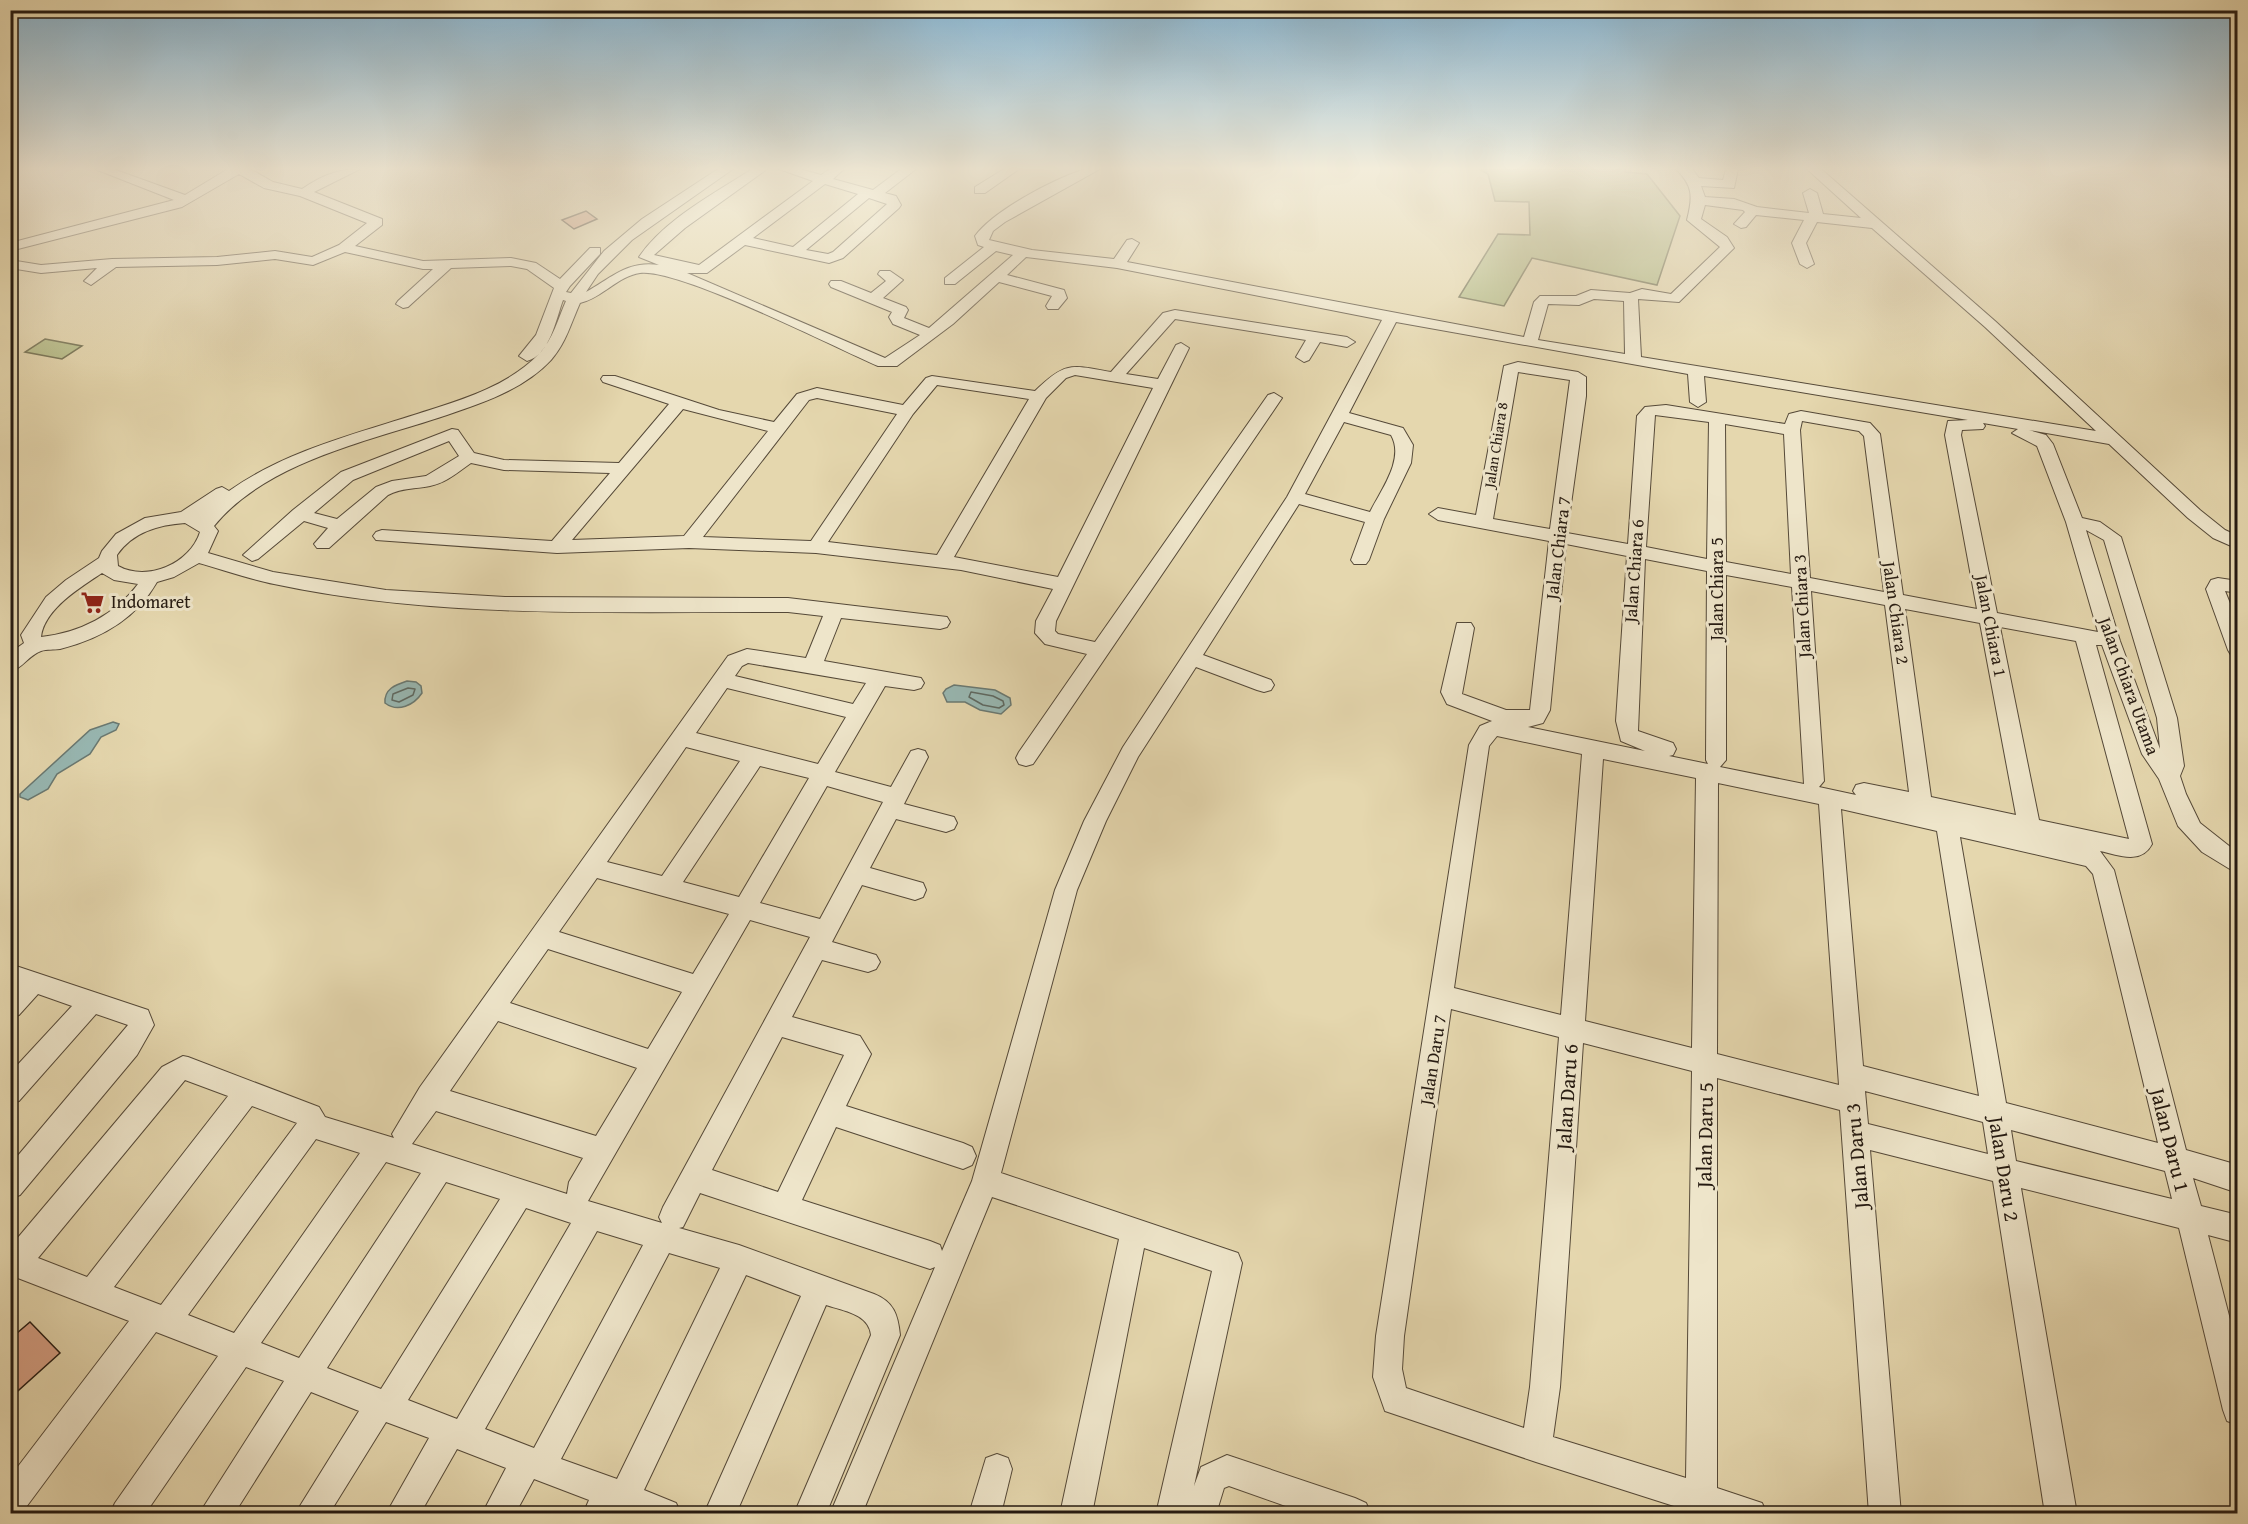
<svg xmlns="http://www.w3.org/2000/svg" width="2248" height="1524" font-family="'Gentium Book Plus',serif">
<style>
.green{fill:#b6be89;stroke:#6e6c4d;stroke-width:1.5}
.water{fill:#98b8b3;stroke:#6a7972;stroke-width:1.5}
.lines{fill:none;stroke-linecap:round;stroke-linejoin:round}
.shore{stroke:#5e6962;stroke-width:1.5}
.building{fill:#d69f84;stroke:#251a11;stroke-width:1.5}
.minor-casing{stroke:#554938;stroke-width:2}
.minor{fill:#eee5ca;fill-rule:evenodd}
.labels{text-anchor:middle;stroke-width:6;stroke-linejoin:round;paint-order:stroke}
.far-street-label{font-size:15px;fill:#251a11;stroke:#eee5ca}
.street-label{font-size:18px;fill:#251a11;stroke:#eee5ca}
.poi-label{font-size:18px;fill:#251a11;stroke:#eee5ca;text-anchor:start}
.near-street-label{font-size:21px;fill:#251a11;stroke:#eee5ca}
</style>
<rect width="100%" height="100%" fill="#e5d7ae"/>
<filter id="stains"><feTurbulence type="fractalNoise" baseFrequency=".00333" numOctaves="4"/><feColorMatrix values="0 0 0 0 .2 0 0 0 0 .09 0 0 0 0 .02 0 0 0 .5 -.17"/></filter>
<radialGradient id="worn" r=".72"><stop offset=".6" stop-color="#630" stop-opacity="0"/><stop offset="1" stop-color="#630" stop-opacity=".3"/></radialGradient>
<!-- green -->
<g class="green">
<path d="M1479 169H1625V172L1647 174 1680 216 1657 285 1532 258 1504 306 1459 297 1498 234 1530 235 1529 202 1495 201 1488 174Z"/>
<path d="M45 339 82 346 62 359 25 352Z"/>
</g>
<!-- water -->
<g class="water">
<path d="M407 681 416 682 421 686 422 693C414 705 398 713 385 703 384 689 395 685 407 681Z"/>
<path d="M954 685 995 690 1010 698 1011 705 1001 714 980 710 965 702H947L943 693 946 689Z"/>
<path d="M113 722 119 724 116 730 101 737 90 754 57 774 48 789 28 800 20 797V794L90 730Z"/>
</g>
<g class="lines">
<!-- shore -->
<g class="shore">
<path d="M408 688 415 689 413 695 399 702 392 700 393 694Z"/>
<path d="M971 692 993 696 1003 701 1004 705 999 708 983 705 969 697Z"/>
</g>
</g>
<!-- building -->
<g class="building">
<path d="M586 211 597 219 574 229 562 220Z"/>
<path d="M30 1322 60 1353 10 1398V1339Z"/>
</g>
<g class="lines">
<defs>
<g id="minor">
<path d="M95 169H113L185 195 228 169H250L273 182 302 189C321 176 337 169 360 169L314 192 382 219V225L355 246 423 261 511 258 536 263 560 279 590 248H600V254L570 286 566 292 571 293 604 251 642 219 718 169H733L632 240 598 274 586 292C611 278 628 260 659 265L639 257C665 219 714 194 752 169H767L685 228 654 255 699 265 813 181 779 169H800L821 175 830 169H844L833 179 873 190 901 169H916L885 193 896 196 901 205 899 208 843 258 829 263 745 245 707 273H687L885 358 920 335 893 324 889 317 892 312 831 287 829 284 831 281H841L871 293 886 281 878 274 880 271H890L903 280 883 298 906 307 908 310 904 318 929 328 1013 255 996 251 955 284H945V278L984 247 978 245 975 236C993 211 1052 180 1082 170 1087 168 1094 169 1100 169L1005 222 993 231 989 240 1032 250 1114 259 1127 240 1132 239 1139 243 1127 262 1524 337 1534 302 1540 296H1576L1591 290 1630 293 1642 289 1671 294 1720 247 1687 220C1693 196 1693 186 1676 169H1692L1699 178 1723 180 1726 169H1738L1734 188 1701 186 1705 197 1734 199 1757 207 1809 213 1803 193 1810 189 1817 193 1823 214 1861 218 1807 169H1821L1995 321 2200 510 2225 530 2238 536V549L2213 538 2188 518 2109 444 2029 430 2046 435 2053 444 2082 518 2100 522 2121 537 2177 718 2184 766 2180 776 2186 794 2200 823 2238 853V874L2202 852 2178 826 2159 779 2142 754 2102 645H2096L2152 844C2141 865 2118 855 2100 851L2114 870 2186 1150 2238 1165V1193L2193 1178 2201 1206 2238 1215V1243L2208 1235 2238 1350V1425L2227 1421 2223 1410 2179 1228 2021 1188 2077 1514H2045L1993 1181 1870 1150 1901 1514H1869L1840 1110 1717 1078V1488L1762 1503 1767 1514H1699L1536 1462 1385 1411 1373 1377 1376 1336 1469 745 1480 726 1492 721 1447 704 1441 692 1457 623H1471L1474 628 1462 694 1506 710H1530L1549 541 1438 520 1429 514 1438 508 1476 515 1504 366 1518 362 1578 372 1586 377V396L1567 533 1628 544 1637 416 1645 407 1666 405 1785 424 1789 414 1801 411 1864 422 1870 423 1880 434 1903 595 1977 609 1945 435 1948 421 1968 420 1704 376 1706 402 1698 407 1690 402 1688 374 1396 322 1349 413 1403 428 1413 445 1411 463 1384 519 1369 560 1366 564H1354L1351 560 1365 522 1299 504 1203 655 1271 680 1274 685 1271 690 1264 692 1257 690 1196 667 1138 757 1106 821 1077 890 1001 1173 1238 1253 1242 1263 1194 1486 1201 1467 1227 1455 1355 1498 1366 1503 1371 1514H1308L1229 1486 1224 1488 1216 1514H1156L1212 1271 1144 1248 1092 1514H1060L1119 1239 992 1197 862 1514H830L935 1267 930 1269 700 1193 683 1227 679 1228 739 1245 874 1294C894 1302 898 1315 900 1335L826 1514H794L871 1335C869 1314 844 1311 826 1305L736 1514H704L801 1296 746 1275 644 1490 676 1503 681 1514H623L617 1511 616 1514H583L589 1500 534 1479 515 1514H482L506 1468 457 1449 420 1514H386L429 1438 386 1422 329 1514H295L359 1411 311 1392 234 1514H199L284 1381 246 1367 145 1514H110L115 1503 218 1356 156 1332 21 1514H10V1477L129 1321 10 1275V1247L162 1067 183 1056 188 1057 319 1107 325 1117 394 1138 392 1134 420 1087 728 656 747 649 806 658 823 616 788 612C617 611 442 620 274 584 249 579 224 570 199 563L174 577 157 582C136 619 100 639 60 649 54 650 47 649 41 651 29 655 23 668 10 672V653L24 643 21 635 46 597 66 580 99 558 102 551 116 534 145 518 181 512 216 489 222 487 229 491C284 452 351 435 414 415 457 401 506 388 539 354 553 339 558 319 566 301L563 300C556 319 550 355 527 361L519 356 536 335 554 288 527 269 511 266 451 268 408 307 403 308 396 304 398 301 433 269H423L345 252 313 265 275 259 217 265 116 267 91 285 84 281 97 268 41 273 10 268V260L41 265 112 259 217 257 275 251 312 257 339 245 367 223 300 196 264 188 239 174 182 207 10 251V243L174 200ZM825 184 858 194 793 247 753 238ZM869 198 887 204 833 252 828 254 806 250ZM1705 205 1743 210 1745 212 1734 224 1741 228 1746 227 1756 215 1804 220 1792 243 1800 264 1807 268 1814 264 1806 243 1817 222 1872 228 1985 327 2096 431 1641 357 1638 299 1679 302 1734 248 1727 237 1701 219ZM1026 257 1117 268 1382 320 1287 497 1123 747 1084 821 1055 890 972 1181 942 1251 940 1245 930 1241 802 1200 836 1127 963 1169 972 1165 976 1156 972 1147 963 1143 846 1106 871 1054 860 1036 792 1017 822 960 868 972 876 969 880 962 876 955 832 942 862 885 915 900 923 897 926 890 923 883 870 868 896 819 946 832 954 829 957 823 954 817 904 804 928 757 925 751 918 749 911 751 891 787 835 772 885 686 914 690 921 688 924 683 921 678 824 661 841 618 940 629 947 627 950 622 947 617 788 598 505 597 386 590 273 572 208 553 218 531 214 526C267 461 370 441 447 415 483 403 524 389 551 360 566 343 571 323 580 303 602 298 618 276 640 273 679 268 834 347 878 366H897L953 324 999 282 1052 296 1046 306 1048 309H1058L1067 298 1064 290 1007 275ZM1594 299 1624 301 1625 354 1538 340 1548 304 1579 305ZM1518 372 1570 380 1550 529 1493 519ZM1655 415 1709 422 1707 559 1646 547ZM1802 421 1859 431 1864 436 1884 592 1810 578 1800 430ZM1344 422 1391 435C1405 459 1381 490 1370 512L1305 494ZM1983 423 2018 429 2012 433 2037 446 2066 522 2098 632 1997 613 1961 435 1962 430 1983 429 1985 426ZM1725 424 1784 434 1791 574 1726 562ZM185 523 200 532C190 564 147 582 118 566L117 555C133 532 158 525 185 523ZM2086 530 2104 540 2157 718 2160 749 2120 641ZM1566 544 1627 556 1616 721 1621 741 1645 751 1528 727 1543 723 1550 710ZM1645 559 1707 571 1706 760 1708 764 1669 756 1673 755 1676 749 1673 743 1638 731ZM102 573 114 580 138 584C115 615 79 633 41 637 44 609 81 587 102 573ZM1726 575 1792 587 1804 784 1720 767 1726 760ZM1811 591 1885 605 1909 792 1864 783 1856 785 1853 791 1856 795 1819 787 1824 781ZM1905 609 1980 623 2016 815 1931 797ZM2000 627 2076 641 2129 839 2039 820ZM748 663 866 683 853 704 735 676 742 666ZM727 688 846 717 818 764 696 733ZM1497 736 1582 754 1561 1015 1454 988 1489 746ZM686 747 740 761 662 876 607 862ZM1603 759 1696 778 1692 1048 1585 1021ZM760 766 809 778 739 897 683 882ZM1718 783 1819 804 1839 1085 1717 1054ZM827 786 883 802 820 919 760 903ZM1841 809 1937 831 1979 1096 1863 1066ZM1960 837 2086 866 2093 874 2158 1143 2006 1103ZM597 878 729 914 693 974 559 932ZM750 920 810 937 663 1207 659 1217 662 1223 588 1201ZM548 949 682 992 648 1049 510 1003ZM1451 1009 1559 1037 1530 1387 1524 1428 1406 1388 1402 1369 1404 1336ZM498 1021 637 1068 596 1136 450 1091ZM782 1037 844 1055 778 1192 712 1170ZM1583 1043 1692 1071 1686 1478 1553 1437 1560 1387ZM185 1080 228 1096 87 1277 38 1258ZM1865 1091 1983 1122 1988 1154 1868 1124ZM252 1106 297 1123 161 1305 114 1287ZM436 1111 583 1158 569 1182 567 1194 412 1144ZM2011 1130 2165 1171 2172 1199 2016 1161ZM316 1139 360 1153 234 1333 188 1315ZM386 1162 421 1173 299 1358 261 1343ZM446 1182 500 1199 381 1389 327 1368ZM526 1208 571 1223 457 1419 408 1400ZM597 1231 643 1245 534 1448 485 1429ZM669 1253 720 1268 617 1479 561 1459Z"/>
<path d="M1004 169H1019L985 193H975V187Z"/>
<path d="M1175 310 1347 337 1355 342 1347 347 1320 342 1309 360 1304 362 1296 357 1306 340 1175 319 1126 374 1158 379 1176 345 1181 343 1189 348 1056 621 1055 631 1058 634 1095 642 1268 395 1274 393 1282 398 1033 764 1026 766 1019 764 1016 758 1019 752 1087 654 1045 644 1035 633 1036 621 1053 589 961 570 816 553 689 548 557 553 376 540 373 536 376 532 382 530 552 541 610 473 504 470 471 463C458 472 446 483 430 486 416 489 401 488 388 495L329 548H317L314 544 328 528 304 521 258 559 252 561 243 555 293 510 341 472 452 429 458 430 474 453 504 460 619 463 669 404 603 382 601 379 603 376H615L719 410 774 422 797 394 817 388 903 405 926 378 932 376 1035 391C1066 361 1071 365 1111 372L1163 313ZM1075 375 1153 388 1058 577 954 557 1046 398 1066 378ZM937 385 1029 399 937 555 828 542 913 414ZM817 398 897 414 811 541 703 537 809 400ZM683 409 768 431 684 536 572 540ZM449 441 459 456 426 476 392 481 376 487 337 519 314 513 353 480Z"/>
<path d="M2218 578 2238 581V593L2225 591 2238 623V657L2231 655 2228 650 2206 589 2211 580Z"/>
<path d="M10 964 148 1010 154 1025 137 1055 20 1195 10 1199V1165L128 1025 96 1014 19 1101 10 1104V1073L72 1006 38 994 19 1015 10 1018V990L14 986 10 985Z"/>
<path d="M997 1454 1008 1458 1012 1469 1001 1514H969L986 1458Z"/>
</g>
</defs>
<!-- minor casing -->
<use href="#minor" class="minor-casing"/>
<!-- minor -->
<use href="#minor" class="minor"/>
</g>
<!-- sky -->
<linearGradient id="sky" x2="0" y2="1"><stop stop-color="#88b6d3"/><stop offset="0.44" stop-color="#f3eddb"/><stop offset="1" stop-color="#f3eddb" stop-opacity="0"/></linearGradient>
<rect width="2248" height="383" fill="url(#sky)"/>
<!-- icons -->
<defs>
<symbol id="supermarket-bare" viewBox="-9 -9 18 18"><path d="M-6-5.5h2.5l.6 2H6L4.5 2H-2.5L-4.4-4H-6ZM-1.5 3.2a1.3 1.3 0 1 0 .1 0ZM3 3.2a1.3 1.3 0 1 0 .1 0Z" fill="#8f2418" stroke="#eee5ca" stroke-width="2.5" paint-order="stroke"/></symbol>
</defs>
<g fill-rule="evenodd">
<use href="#supermarket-bare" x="76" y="586" width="33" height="33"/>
</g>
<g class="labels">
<!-- far-street labels -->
<g class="far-street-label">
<text transform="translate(1496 445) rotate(-81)" y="5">Jalan Chiara 8</text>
</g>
<!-- street labels -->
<g class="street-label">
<text transform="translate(1558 548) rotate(-83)" y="6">Jalan Chiara 7</text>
<text transform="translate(1634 571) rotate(-86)" y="6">Jalan Chiara 6</text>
<text transform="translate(1717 589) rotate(-90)" y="6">Jalan Chiara 5</text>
<text transform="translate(1802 606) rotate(-93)" y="6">Jalan Chiara 3</text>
<text transform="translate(1896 613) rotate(82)" y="6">Jalan Chiara 2</text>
<text transform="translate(1991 626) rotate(79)" y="6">Jalan Chiara 1</text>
<text transform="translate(2129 686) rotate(70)" y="6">Jalan Chiara Utama</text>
<text transform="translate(1433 1060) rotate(-81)" y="6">Jalan Daru 7</text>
</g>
<!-- poi labels -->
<g class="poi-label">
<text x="111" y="608">Indomaret</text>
</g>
<!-- near-street labels -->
<g class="near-street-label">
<text transform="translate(1567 1097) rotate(-86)" y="7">Jalan Daru 6</text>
<text transform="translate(1705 1135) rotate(-89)" y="7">Jalan Daru 5</text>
<text transform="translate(2170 1140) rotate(76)" y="7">Jalan Daru 1</text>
<text transform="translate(1857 1156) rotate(-95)" y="7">Jalan Daru 3</text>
<text transform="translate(2004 1169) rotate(81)" y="7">Jalan Daru 2</text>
</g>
</g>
<!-- margin -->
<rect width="2248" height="1524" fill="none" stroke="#e5d7ae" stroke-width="36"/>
<rect x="12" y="12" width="2224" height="1500" fill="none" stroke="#251a11" stroke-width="3"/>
<rect x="18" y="18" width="2212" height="1488" fill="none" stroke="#251a11" stroke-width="1.5"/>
<rect width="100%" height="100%" filter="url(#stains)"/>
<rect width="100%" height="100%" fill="url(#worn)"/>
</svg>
